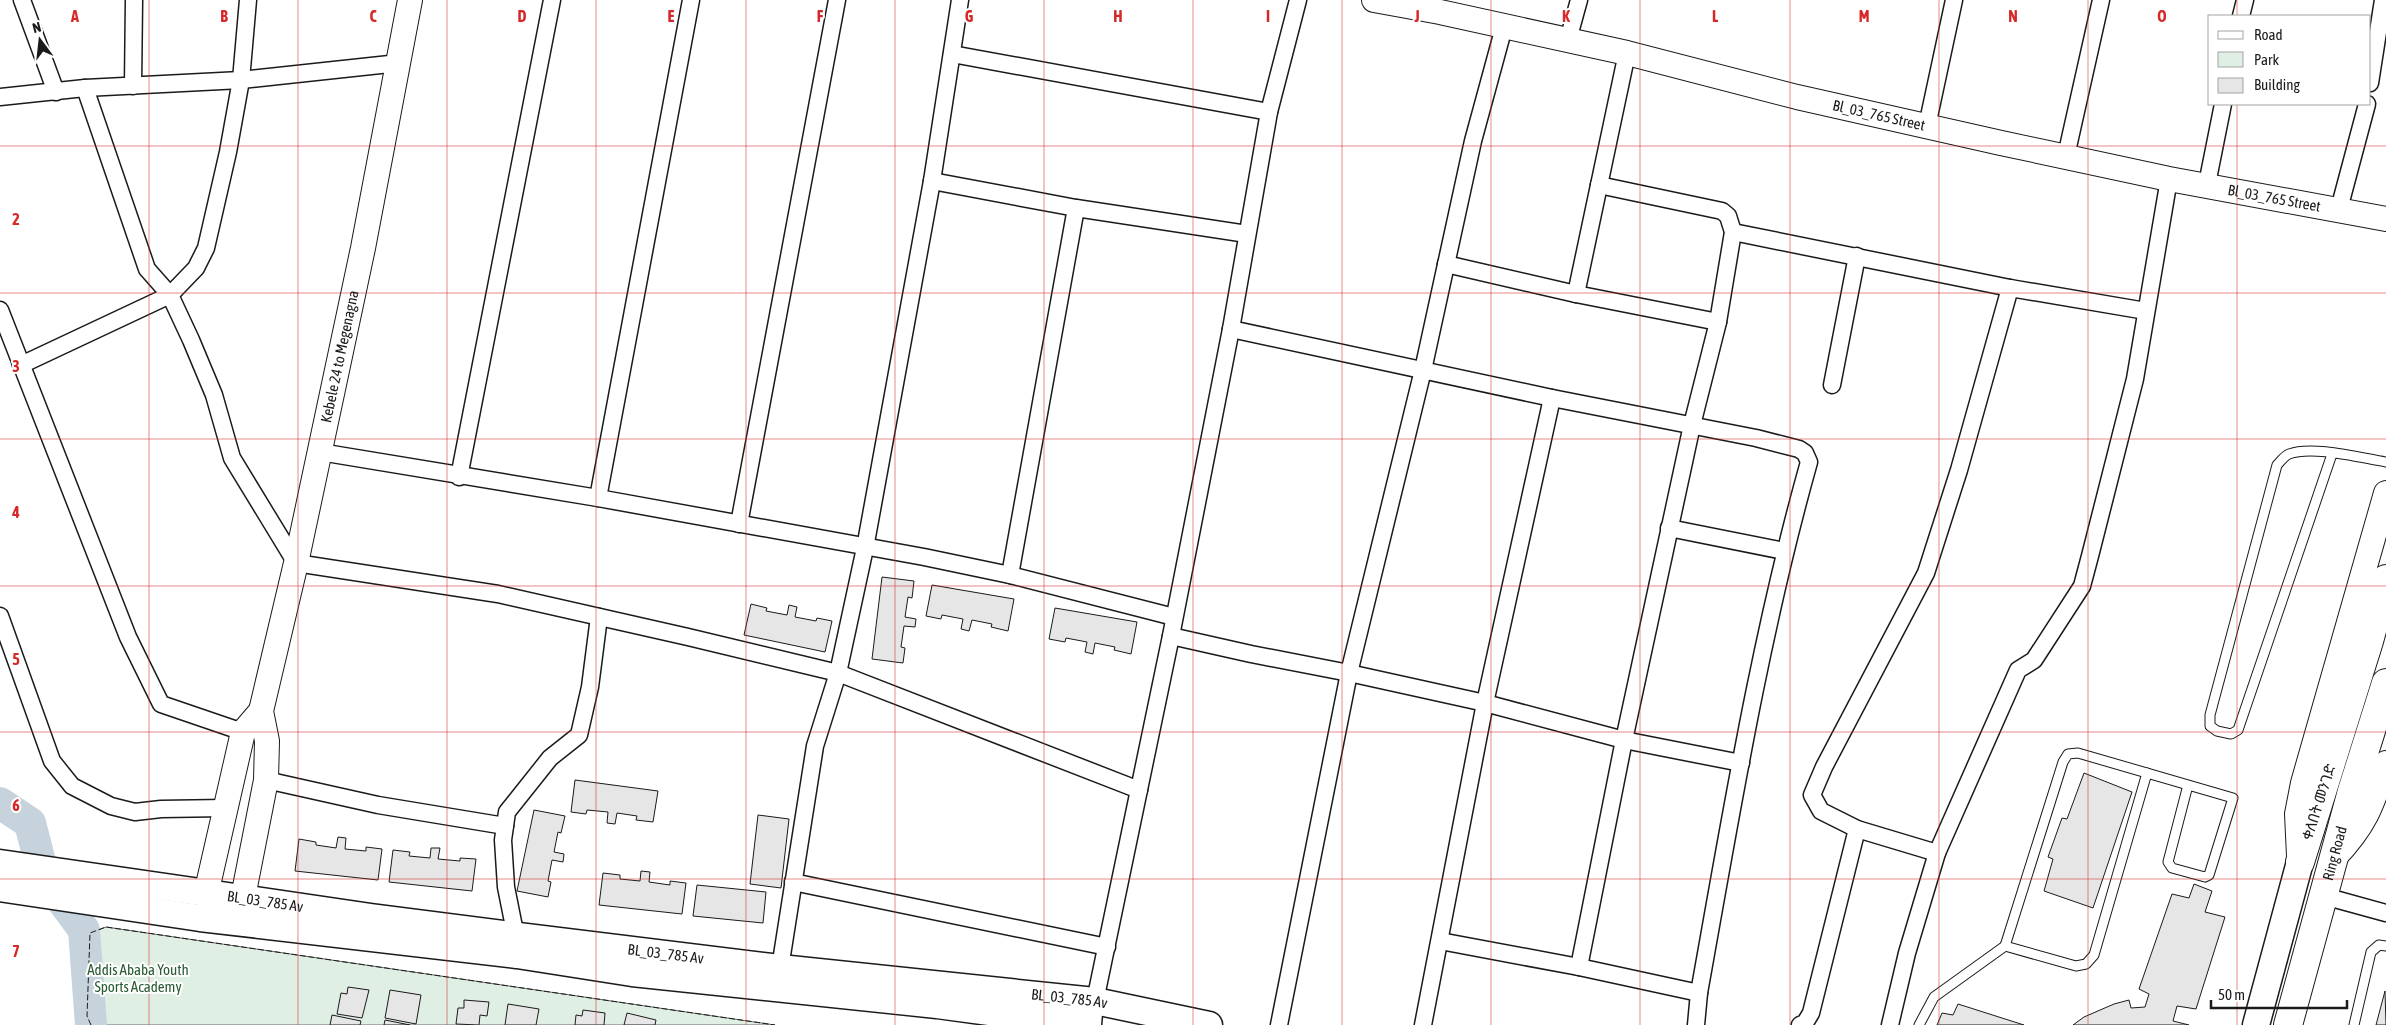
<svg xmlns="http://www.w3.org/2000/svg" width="2386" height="1025" font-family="'Asap Condensed','Noto Sans Ethiopic',sans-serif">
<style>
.green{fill:#e0efe3;stroke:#6a6a6a}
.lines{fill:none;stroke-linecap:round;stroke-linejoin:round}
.river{stroke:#c6d2dc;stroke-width:32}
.building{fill:#e6e6e6;stroke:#1a1a1a}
.lane-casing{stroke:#1a1a1a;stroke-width:11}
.street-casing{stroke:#1a1a1a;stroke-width:19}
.secondary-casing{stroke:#1a1a1a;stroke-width:26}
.primary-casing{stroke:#1a1a1a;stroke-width:29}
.highway-casing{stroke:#1a1a1a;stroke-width:30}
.lane{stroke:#fff;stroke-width:9}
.street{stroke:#fff;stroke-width:16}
.secondary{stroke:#fff;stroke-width:24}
.primary{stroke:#fff;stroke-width:26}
.highway{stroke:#fff;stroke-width:28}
.fence{stroke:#1a1a1a;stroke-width:1;stroke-dasharray:6 2.5;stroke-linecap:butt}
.grid{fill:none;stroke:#d62828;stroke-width:1;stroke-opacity:0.55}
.labels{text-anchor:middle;stroke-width:4;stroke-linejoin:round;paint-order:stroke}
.street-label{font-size:15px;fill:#1a1a1a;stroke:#fff}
.park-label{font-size:15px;fill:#2b5a34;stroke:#fff}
.grid-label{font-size:16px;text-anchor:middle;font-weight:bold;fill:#d62828;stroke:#fff;stroke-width:4;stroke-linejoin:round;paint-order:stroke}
</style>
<rect width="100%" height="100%" fill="#fff"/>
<!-- green -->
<path class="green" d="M106 927 775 1025H91L87 1016 90 933Z"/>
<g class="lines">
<!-- river -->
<path class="river" d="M0 803 30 823 43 874 84 930 91 1025"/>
</g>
<!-- building -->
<g class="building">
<path d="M882 577 914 581 912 598 908 597 905 617 916 619 915 627 904 626 901 647 905 648 903 663 872 659Z"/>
<path d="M932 585 1014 599 1008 631 991 627 992 624 972 620 969 631 961 629 963 619 942 615 941 619 926 616Z"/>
<path d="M751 604 767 608 766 611 787 615 789 605 797 607 795 617 816 621 817 618 832 621 825 652 744 635Z"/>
<path d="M1055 608 1137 622 1131 654 1114 650 1115 647 1095 643 1093 654 1085 652 1087 642 1066 638 1065 642 1049 639Z"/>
<path d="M2084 773 2132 792 2093 908 2044 891 2053 859 2048 857 2062 818 2067 819Z"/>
<path d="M575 780 658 791 653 822 636 820 637 816 617 813 615 824 607 823 608 812 587 810 586 814 571 812Z"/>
<path d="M534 810 565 816 561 833 558 832 554 852 564 854 563 862 552 860 548 881 551 882 548 897 517 891Z"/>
<path d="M758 815 789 819 781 888 750 884Z"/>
<path d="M338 837 346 838 345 849 366 851V847L382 849 378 880 295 871 299 839 316 842V845L336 848Z"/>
<path d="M431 848H440L438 859 460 861V858L476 859 472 891 389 882 393 850 410 852 409 856 430 858Z"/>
<path d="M641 871 650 872 649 882 670 885V881L686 883 682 914 599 905 603 873 620 875V879L640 881Z"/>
<path d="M2194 884 2212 891 2205 912 2225 917 2196 1009 2177 1006 2173 1021 2189 1025H2073L2084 1017 2114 1004 2129 1000 2131 1008 2145 1007 2149 994 2139 989 2172 894 2189 898Z"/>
<path d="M697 885 766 892 763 923 693 916Z"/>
<path d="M348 987 369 990 362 1018 337 1014 341 993 347 994Z"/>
<path d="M390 990 421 995 416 1024 385 1018Z"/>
<path d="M2385 991 2386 1025H2376Z"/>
<path d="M464 1000 489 1002 487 1016 480 1015 479 1025 456 1024 458 1008H464Z"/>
<path d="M508 1004 539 1009 536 1025H505Z"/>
<path d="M1958 1004 2024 1025H1937L1942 1013 1953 1015Z"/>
<path d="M583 1010 605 1013 604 1025H575L576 1015 582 1016Z"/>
<path d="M627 1013 656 1020 655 1025H624Z"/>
<path d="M332 1015 361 1021 360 1025H330Z"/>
<path d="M385 1020 410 1025H384Z"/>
</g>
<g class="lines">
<defs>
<g id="lane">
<path d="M2332 454 2238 730 2231 734 2217 731 2210 726V715L2277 465C2281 461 2284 456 2289 454 2312 445 2361 458 2386 462"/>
<path d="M2005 946 2063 762 2068 754 2078 753 2233 798 2209 875 2205 877 2172 868 2168 862 2188 785"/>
<path d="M1919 1025 1934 997 2005 946 2076 966 2086 964 2094 955 2147 773"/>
<path d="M2354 1025 2371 952 2379 945 2386 946"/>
</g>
<g id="street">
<path d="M22 0 56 92"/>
<path d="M2241 16 2245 0"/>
<path d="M1568 40 1579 0"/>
<path d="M952 54 1269 112"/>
<path d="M2370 83 2383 0"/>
<path d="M133 86 134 0"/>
<path d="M85 88 147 269 170 295 191 340 214 395 232 458 296 563 498 594 688 637 838 673 1139 790"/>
<path d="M0 97 85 88 241 80 399 63"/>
<path d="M1927 126 1954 0"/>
<path d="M2066 156 2101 0"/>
<path d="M932 181 1076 208 1247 234"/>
<path d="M2207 184 2223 104"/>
<path d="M2339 209 2367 104"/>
<path d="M1733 232 2010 288 2146 311"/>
<path d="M1446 264 1576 294 1718 322"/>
<path d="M1576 294 1627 53"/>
<path d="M0 310 128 637 161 704 243 732"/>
<path d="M1231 329 1552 398 1756 438 1799 449 1805 453 1809 462C1760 636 1731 815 1699 993L1696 1025"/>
<path d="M21 365 170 295 196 268 206 248 228 152 241 80 248 0"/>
<path d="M1832 385 1857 256"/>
<path d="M320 452 598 498 924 557 1010 575 1174 617"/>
<path d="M459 477 552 0"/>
<path d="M598 498 691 0"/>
<path d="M739 524 837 0"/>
<path d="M1669 528 1784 551"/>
<path d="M1010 575 1076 208"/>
<path d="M0 616 52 761 72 786 111 806 135 812 161 809 225 808"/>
<path d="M1171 636 1251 654 1349 673 1485 703 1624 740 1741 763"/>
<path d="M266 780 378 805 505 826"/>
<path d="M1937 853 1857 829 1821 811 1812 795 1824 767 1926 573 1959 470 2010 288"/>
<path d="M793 882 1107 947"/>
<path d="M2324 896 2386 913"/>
<path d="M1440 941 1579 967 1699 993"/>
<path d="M517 942 506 887 503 840 507 812 550 758 579 735 590 687 599 617"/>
<path d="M1579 967 1624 740 1692 425 1718 322 1733 232 1728 216 1722 211 1599 185"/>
<path d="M780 968 815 746 838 673 865 548 932 181 960 0"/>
<path d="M1093 1025 1095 1001 1171 636 1231 329 1269 112 1298 0"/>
<path d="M1279 1025 1349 673 1423 370 1473 141 1504 27"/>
<path d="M1423 1025 1485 703 1552 398"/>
<path d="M1800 1025 1805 1023 1811 1013 1857 829"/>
<path d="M1890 1025 1907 953 1937 853 2018 670 2034 660 2082 586 2090 556 2135 379 2169 179"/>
</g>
<g id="secondary">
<path id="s1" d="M1374 0 1440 12 1627 53 1797 97 2001 143 2169 179 2386 219"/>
<path d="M2299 856 2297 814 2303 783 2386 493"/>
<path d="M2333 859C2365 826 2372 806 2386 763"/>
<path d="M206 894 243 732 261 711"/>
<path id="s2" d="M243 897 266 780 267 741 261 711 296 563 363 248 410 0"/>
</g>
<g id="primary">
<path id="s3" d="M0 863 371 917 518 936 780 968 1095 1001 1209 1025"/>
<path d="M0 888 200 918 517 955 632 973 937 1005 1085 1025"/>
<path d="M2256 1025 2300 862"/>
</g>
<g id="highway">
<path d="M2300 862 2369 641 2386 579"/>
<path id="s4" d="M2288 1025 2352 791 2386 683"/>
</g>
</defs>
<!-- lane casing -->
<use href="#lane" class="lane-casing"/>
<!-- street casing -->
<use href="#street" class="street-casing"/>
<!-- secondary casing -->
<use href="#secondary" class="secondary-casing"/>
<!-- primary casing -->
<use href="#primary" class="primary-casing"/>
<!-- highway casing -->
<use href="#highway" class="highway-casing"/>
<!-- lane -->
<use href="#lane" class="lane"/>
<!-- street -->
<use href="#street" class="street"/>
<!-- secondary -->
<use href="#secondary" class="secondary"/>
<!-- primary -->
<use href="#primary" class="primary"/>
<!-- highway -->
<use href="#highway" class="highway"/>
<!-- fence -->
<path class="fence" d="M91 1025 87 1016 90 933 106 927 775 1025"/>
</g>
<!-- grid -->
<path class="grid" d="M149 0V1025M298 0V1025M447 0V1025M596 0V1025M746 0V1025M895 0V1025M1044 0V1025M1193 0V1025M1342 0V1025M1491 0V1025M1640 0V1025M1790 0V1025M1939 0V1025M2088 0V1025M2237 0V16M2237 104V1025M0 146H2386M0 293H2386M0 439H2386M0 586H2386M0 732H2386M0 879H2386"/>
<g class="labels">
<!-- street labels -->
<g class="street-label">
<text dy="5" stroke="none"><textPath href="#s1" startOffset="518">Bl_03_765 Street</textPath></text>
<text dy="5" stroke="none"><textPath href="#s1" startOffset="922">Bl_03_765 Street</textPath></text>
<text dy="5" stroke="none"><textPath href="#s2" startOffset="552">Kebele 24 to Megenagna</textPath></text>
<text transform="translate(2319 802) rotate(-72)" y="5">ቀለበት መንገድ</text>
<text dy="5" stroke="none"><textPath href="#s4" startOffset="178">Ring Road</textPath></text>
<text dy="5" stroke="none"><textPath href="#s3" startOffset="268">BL_03_785 Av</textPath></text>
<text dy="5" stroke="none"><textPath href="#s3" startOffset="672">BL_03_785 Av</textPath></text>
<text dy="5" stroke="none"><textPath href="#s3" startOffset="1078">BL_03_785 Av</textPath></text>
</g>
<!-- park labels -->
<g class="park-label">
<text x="138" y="975">Addis Ababa Youth<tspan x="138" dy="17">Sports Academy</tspan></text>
</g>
</g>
<g class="grid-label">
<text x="75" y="22">A</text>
<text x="224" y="22">B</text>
<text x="373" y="22">C</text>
<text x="522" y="22">D</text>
<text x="671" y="22">E</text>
<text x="820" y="22">F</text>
<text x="969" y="22">G</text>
<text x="1118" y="22">H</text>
<text x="1268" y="22">I</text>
<text x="1417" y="22">J</text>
<text x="1566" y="22">K</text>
<text x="1715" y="22">L</text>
<text x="1864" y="22">M</text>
<text x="2013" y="22">N</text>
<text x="2162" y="22">O</text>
<text x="16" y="225">2</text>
<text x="16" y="372">3</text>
<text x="16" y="518">4</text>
<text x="16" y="665">5</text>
<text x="16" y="811">6</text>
<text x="16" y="957">7</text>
</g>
<!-- legend -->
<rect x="2208" y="15" width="162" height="90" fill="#ffffff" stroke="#a3a3a3"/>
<rect x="2218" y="31" width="25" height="8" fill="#ffffff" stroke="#a3a3a3"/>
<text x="2254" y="40" font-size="15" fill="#1a1a1a">Road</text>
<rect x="2218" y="52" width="25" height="15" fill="#e0efe3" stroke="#a3a3a3"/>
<text x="2254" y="65" font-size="15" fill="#1a1a1a">Park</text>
<rect x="2218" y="78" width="25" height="15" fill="#e6e6e6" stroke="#a3a3a3"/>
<text x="2254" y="90" font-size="15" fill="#1a1a1a">Building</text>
<!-- north arrow -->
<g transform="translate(40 40) rotate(345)" stroke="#ffffff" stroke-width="4" paint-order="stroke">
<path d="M0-4L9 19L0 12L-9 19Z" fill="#1a1a1a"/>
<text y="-8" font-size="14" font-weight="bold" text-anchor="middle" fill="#1a1a1a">N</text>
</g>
<!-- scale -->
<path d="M2211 1000v8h136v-8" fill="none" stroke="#1a1a1a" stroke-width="2.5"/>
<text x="2218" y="1000" font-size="15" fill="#1a1a1a" stroke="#ffffff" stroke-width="4" paint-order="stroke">50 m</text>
</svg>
